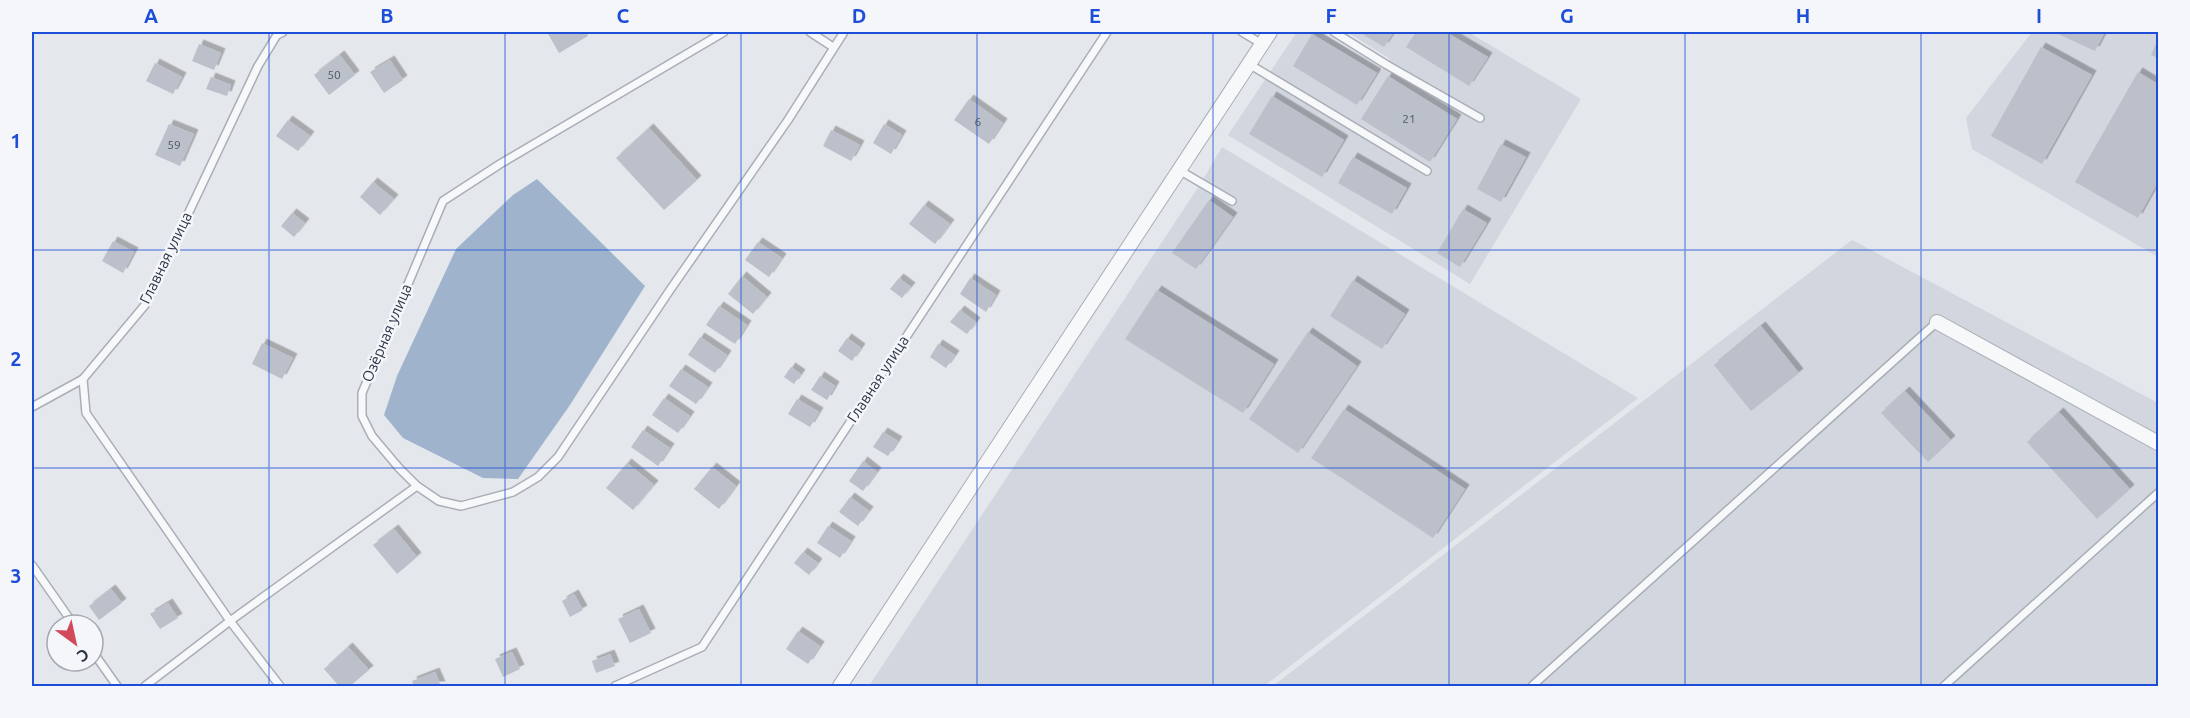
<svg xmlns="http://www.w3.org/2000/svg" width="2190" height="718" font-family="Ubuntu,sans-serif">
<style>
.built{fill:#d2d6de}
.water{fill:#9fb4cc}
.building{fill:#bbc0ca;filter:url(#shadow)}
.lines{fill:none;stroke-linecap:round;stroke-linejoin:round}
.service-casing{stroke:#a9aeb7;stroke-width:10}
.minor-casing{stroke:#a9aeb7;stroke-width:16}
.service{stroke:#f7f8fa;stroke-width:7}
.minor{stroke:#f7f8fa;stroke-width:14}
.grid{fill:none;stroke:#1d4ed8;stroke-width:1.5;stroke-opacity:0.55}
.labels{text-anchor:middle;stroke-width:5;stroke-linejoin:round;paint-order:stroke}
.number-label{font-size:12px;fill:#4f5766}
.street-label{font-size:15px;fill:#2b3445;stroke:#f4f6f9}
.neatline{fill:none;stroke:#1d4ed8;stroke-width:2}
.grid-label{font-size:20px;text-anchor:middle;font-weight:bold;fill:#1d4ed8}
</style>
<defs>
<filter id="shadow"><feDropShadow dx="4.5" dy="-4.5" stdDeviation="0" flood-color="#0004"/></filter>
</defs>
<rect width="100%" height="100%" fill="#e4e7ec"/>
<!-- built -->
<g class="built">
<path d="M1297 32H1320L1382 70 1390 59 1347 32H1468L1581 99 1470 284 1228 135Z"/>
<path d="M2032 32H2158V257L1972 149 1966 118Z"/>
<path d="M1222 147 1638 398 1264 686H869L1201 183Z"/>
<path d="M1852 240 2158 403V686H1273Z"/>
</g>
<!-- water -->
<path class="water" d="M537 179 645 286 570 405 518 479 483 478 403 438 384 415 397 376 456 249 513 195Z"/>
<!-- building -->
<g class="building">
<path d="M547 32H585L588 36 559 53Z"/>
<path d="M1359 32H1394L1384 47Z"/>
<path d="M1416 32H1446L1488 57 1469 86 1406 47Z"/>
<path d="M2054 32H2105L2095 51Z"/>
<path d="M1312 34 1377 73 1357 105 1293 66Z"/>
<path d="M2158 39V58L2151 55Z"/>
<path d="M199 44 221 53 214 70 192 61Z"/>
<path d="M2041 47 2092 75 2042 164 1991 136Z"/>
<path d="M340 55 355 75 329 95 314 75Z"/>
<path d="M390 60 403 80 384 93 370 72Z"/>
<path d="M155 63 182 77 173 94 146 81Z"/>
<path d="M2138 72 2158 84V182L2138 218 2075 182Z"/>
<path d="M1388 76 1457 119 1430 162 1361 119Z"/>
<path d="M211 77 231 85 227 96 206 89Z"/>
<path d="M1272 96 1344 140 1322 177 1249 134Z"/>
<path d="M969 99 1003 123 989 144 954 120Z"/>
<path d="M288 120 310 136 298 151 276 136Z"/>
<path d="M169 124 194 134 180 166 155 155Z"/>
<path d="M884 124 902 135 891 154 873 143Z"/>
<path d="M649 128 697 180 664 210 616 158Z"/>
<path d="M831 130 860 145 851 161 823 146Z"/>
<path d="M1501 144 1526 157 1501 202 1477 189Z"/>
<path d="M1353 157 1407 188 1392 214 1338 183Z"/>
<path d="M373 182 394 199 380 215 360 197Z"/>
<path d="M1209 200 1233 217 1196 269 1172 253Z"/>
<path d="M924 205 950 224 935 244 909 224Z"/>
<path d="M1463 209 1487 223 1460 267 1437 253Z"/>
<path d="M292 213 305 223 294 237 281 226Z"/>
<path d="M113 241 134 252 123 273 102 261Z"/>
<path d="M758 242 782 258 769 277 745 260Z"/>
<path d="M742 276 767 297 753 314 728 294Z"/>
<path d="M899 278 911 287 902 298 890 289Z"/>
<path d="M970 278 996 295 986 312 960 294Z"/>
<path d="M1353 280 1405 314 1382 349 1330 316Z"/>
<path d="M1157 290 1274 364 1243 413 1125 339Z"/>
<path d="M719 306 747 325 735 344 706 325Z"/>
<path d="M960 310 976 322 967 334 950 322Z"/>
<path d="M1761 326 1799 373 1751 411 1714 365Z"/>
<path d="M1308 332 1357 366 1298 453 1249 419Z"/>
<path d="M700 337 727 355 715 373 688 355Z"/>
<path d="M847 338 861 348 852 361 838 351Z"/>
<path d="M262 343 293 358 282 379 252 364Z"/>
<path d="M938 344 955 355 946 368 930 357Z"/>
<path d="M791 367 801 374 794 384 784 377Z"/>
<path d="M681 369 708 387 696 404 669 386Z"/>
<path d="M820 376 835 386 827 400 811 390Z"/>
<path d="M1905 391 1951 440 1928 462 1881 413Z"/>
<path d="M664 398 690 416 678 433 652 415Z"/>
<path d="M797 399 819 412 810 427 788 414Z"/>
<path d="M1344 409 1465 489 1433 538 1311 458Z"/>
<path d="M2059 412 2130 489 2097 519 2027 442Z"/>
<path d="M643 430 670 448 658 466 631 447Z"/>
<path d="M883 432 898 441 888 456 873 447Z"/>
<path d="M863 461 877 472 863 491 849 481Z"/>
<path d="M627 463 654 485 633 510 606 488Z"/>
<path d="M712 467 736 486 719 509 694 489Z"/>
<path d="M850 497 869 511 858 526 839 512Z"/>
<path d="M828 526 851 541 840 558 817 543Z"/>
<path d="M394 529 417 557 397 574 373 545Z"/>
<path d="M803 552 818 563 809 575 794 563Z"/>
<path d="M111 589 122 603 99 620 89 606Z"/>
<path d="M574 594 583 610 570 617 562 601Z"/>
<path d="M168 603 178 618 160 629 150 614Z"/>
<path d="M639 609 651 633 630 643 618 619Z"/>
<path d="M798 631 820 646 808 664 786 649Z"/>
<path d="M348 647 369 670 350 686H339L324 669Z"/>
<path d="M512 652 520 669 503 677 495 659Z"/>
<path d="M610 654 615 666 596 673 592 661Z"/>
<path d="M435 672 441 686H414L412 681Z"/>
</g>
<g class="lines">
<defs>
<g id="service">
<path d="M724 32 500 164 443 201 362 393V416L372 436 399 468 417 486 439 501 461 506 513 492 538 477 558 457 670 290 788 120 844 32"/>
<path d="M810 32 833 47"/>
<path d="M1242 32 1262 44"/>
<path d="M1334 32 1387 65 1480 118"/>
<path d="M1249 64 1427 171"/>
<path d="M1179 170 1232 201"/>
<path d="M32 407 83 379"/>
<path d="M32 565 74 625"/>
<path d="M93 652 117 686"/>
<path d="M145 686 230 621 86 413 83 379 145 305 258 66 277 35 283 32"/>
<path d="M280 686 230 621 417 486"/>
<path d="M615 686 702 647 1107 32"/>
<path d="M1532 686 1937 322"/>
<path d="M1944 686 2158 493"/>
</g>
<g id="minor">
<path d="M1937 322 2158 443"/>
<path d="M840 686 1270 32"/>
</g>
</defs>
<!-- service casing -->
<use href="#service" class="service-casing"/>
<!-- minor casing -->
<use href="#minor" class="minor-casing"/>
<!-- service -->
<use href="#service" class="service"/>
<!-- minor -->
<use href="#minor" class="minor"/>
</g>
<!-- grid -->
<path class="grid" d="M269 32V686M505 32V686M741 32V686M977 32V686M1213 32V686M1449 32V686M1685 32V686M1921 32V686M32 250H2158M32 468H2158"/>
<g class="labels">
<!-- number labels -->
<g class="number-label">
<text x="334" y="79">50</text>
<text x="1409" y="123">21</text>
<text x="978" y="126">6</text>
<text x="174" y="149">59</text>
</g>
<!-- street labels -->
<g class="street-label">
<text transform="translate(166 258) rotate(-64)" y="5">Главная улица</text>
<text transform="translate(387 333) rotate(-67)" y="5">Озёрная улица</text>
<text transform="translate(878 379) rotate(-57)" y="5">Главная улица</text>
</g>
</g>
<!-- border -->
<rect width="2190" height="718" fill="none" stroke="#f4f6f9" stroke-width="66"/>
<!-- north arrow -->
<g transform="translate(75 643) rotate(147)"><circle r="28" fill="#f4f6f9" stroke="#a4a8b1" stroke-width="1.5"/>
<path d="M0-4.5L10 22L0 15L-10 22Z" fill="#d1495b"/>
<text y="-9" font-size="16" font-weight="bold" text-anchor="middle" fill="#2b3445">С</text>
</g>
<rect x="33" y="33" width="2124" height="652" class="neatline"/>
<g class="grid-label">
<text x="151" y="23">A</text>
<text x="387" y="23">B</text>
<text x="623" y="23">C</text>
<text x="859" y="23">D</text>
<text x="1095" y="23">E</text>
<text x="1331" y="23">F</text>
<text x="1567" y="23">G</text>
<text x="1803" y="23">H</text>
<text x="2039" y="23">I</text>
<text x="16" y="148">1</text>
<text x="16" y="366">2</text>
<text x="16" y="583">3</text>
</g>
</svg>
